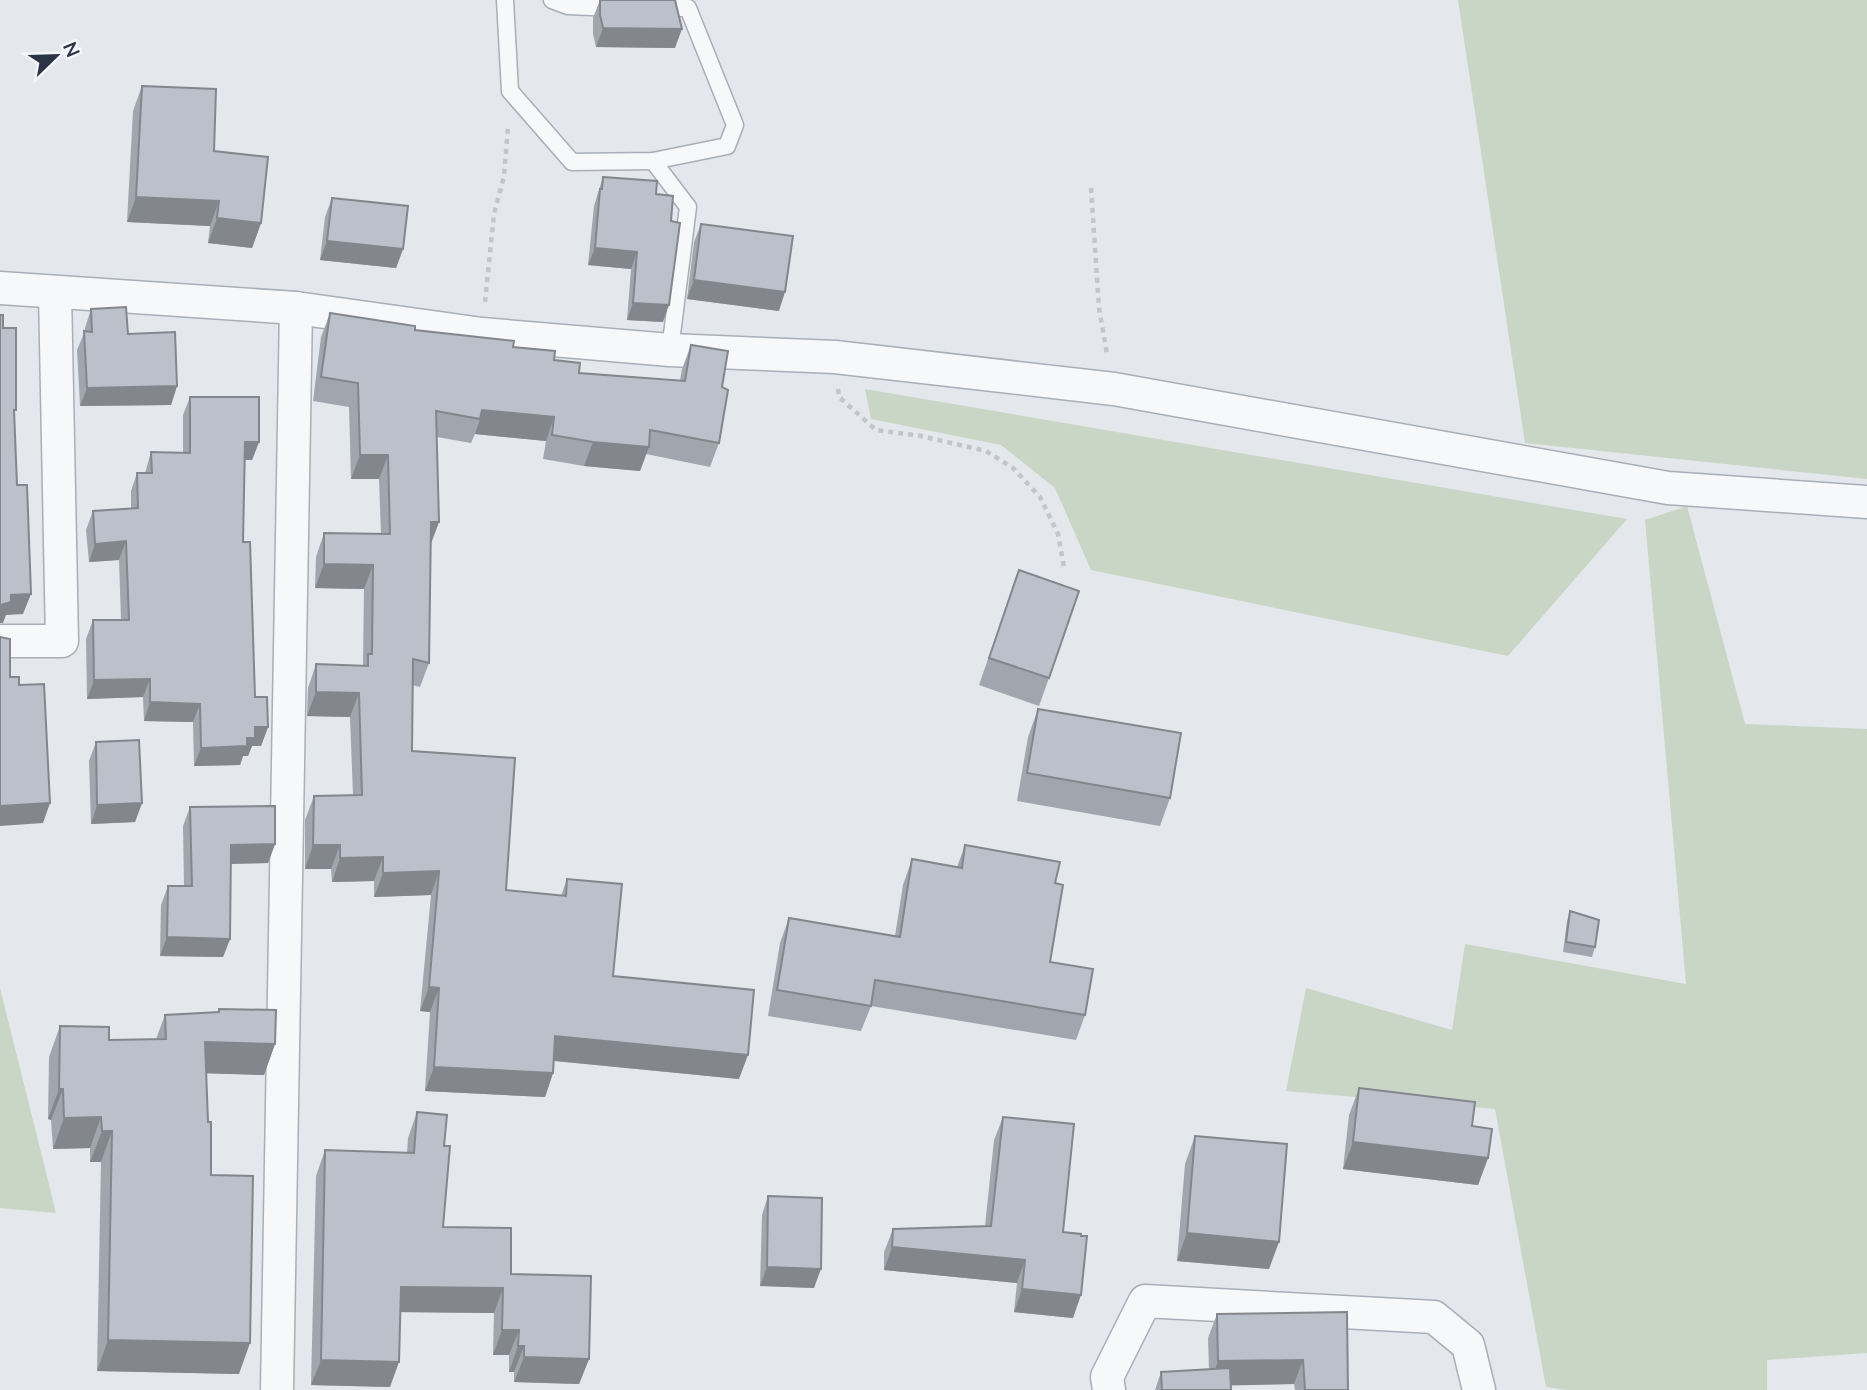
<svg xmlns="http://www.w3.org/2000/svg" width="1867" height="1390" font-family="Mulish,sans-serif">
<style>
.green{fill:#c9d6c5}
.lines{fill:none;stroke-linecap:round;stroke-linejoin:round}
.lane-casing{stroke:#a9aeb7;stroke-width:19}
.street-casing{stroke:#a9aeb7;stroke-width:35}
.path{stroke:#c2c5cb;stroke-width:4.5;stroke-dasharray:5 5;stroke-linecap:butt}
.lane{stroke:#f7f8fa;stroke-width:16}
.street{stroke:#f7f8fa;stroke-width:32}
.wall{fill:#a1a5ae}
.shaded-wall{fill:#83868d}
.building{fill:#bbc0ca;stroke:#83868d;stroke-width:2}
</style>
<rect width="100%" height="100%" fill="#e4e7ec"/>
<!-- green -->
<g class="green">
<path d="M1458 0H1867V479L1525 443Z"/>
<path d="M865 389 1627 519 1508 656 1091 570 1055 488 1001 445 871 419Z"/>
<path d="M1687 506 1745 724 1867 729V1353L1767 1360V1390H1567L1546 1387 1495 1109 1286 1091 1306 988 1452 1030 1465 944 1686 984 1645 520Z"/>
<path d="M0 988 56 1213 0 1208Z"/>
</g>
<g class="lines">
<defs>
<g id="lane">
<path d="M505 0 510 91 572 162 653 161 727 146 735 125 688 8H656"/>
<path d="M552 0 568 6 616 8"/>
<path d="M653 161 688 207 670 350"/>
</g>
<g id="street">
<path d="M0 288 296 308 482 334 670 350 835 357 1114 389 1668 488 1867 502"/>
<path d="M0 641H62L55 292"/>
<path d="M277 1390 296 308"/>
<path d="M1109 1390 1107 1377 1145 1301 1434 1317 1468 1345 1479 1390"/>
</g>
</defs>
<!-- lane casing -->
<use href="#lane" class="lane-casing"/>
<!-- street casing -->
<use href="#street" class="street-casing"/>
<!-- path -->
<g class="path">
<path d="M1091 188 1099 308 1107 354"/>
<path d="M485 302 494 214 504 176 508 127"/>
<path d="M838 389 839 397 876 430 921 436 986 451 1013 468 1040 497 1058 534 1064 567"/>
</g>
<!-- lane -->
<use href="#lane" class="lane"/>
<!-- street -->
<use href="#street" class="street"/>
</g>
<!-- wall -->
<g class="wall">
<path d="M600 0 675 48 596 47 593 34V18Z"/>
<path d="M142 86 214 151 261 223 252 248 208 243 210 226 127 222 133 111Z"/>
<path d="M603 177 656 194 663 322 627 320 631 269 588 265 594 206Z"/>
<path d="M332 198 403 249 396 268 320 260 325 217Z"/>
<path d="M701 224 779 311 687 299 694 242Z"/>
<path d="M91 309 128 334 177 386 171 405 80 406 77 350 85 331V328Z"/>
<path d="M330 313 415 330 513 347 554 360 579 373 680 381 682 369 691 345 722 387 719 443 710 467 646 454 640 471 584 466 543 459 546 441 475 434 471 443 437 437 439 522 430 545 429 663 420 687 412 685V751L506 890 561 896 567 879 613 976 739 1079 554 1061 553 1073 545 1097 425 1091 430 1012 420 1011 431 895 374 897V881L332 882 331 869H305V820L314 796 353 795 350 717 307 716 308 688 316 664 363 666 364 589 315 588 316 557 324 533 381 534 379 479H351L349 407 313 401 321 337Z"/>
<path d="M190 397 259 442 252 460H245L243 542 255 697 268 727 261 746H252L248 756H243L240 765 194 766 193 722 144 721 143 697 87 699 86 639 93 620H121L119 560 89 562 86 530 93 511 131 508V491L137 473H145L151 452H183V415Z"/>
<path d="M1019 570 1049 678 1039 706 979 685Z"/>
<path d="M1038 709 1170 798 1160 826 1017 801 1028 737Z"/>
<path d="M96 742 142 803 135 822 91 824 89 761Z"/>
<path d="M190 807 275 844 268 863 231 864 230 939 223 957 160 956 161 905 168 886H184L183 826Z"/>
<path d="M965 845 1055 883 1050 962 1085 1015 1076 1040 871 1006 861 1031 768 1016 780 943 789 918 895 936 903 885 912 859 957 867Z"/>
<path d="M1570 911 1595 947 1592 957 1563 952 1567 921Z"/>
<path d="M219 1009 275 1044 264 1075 206 1073 211 1175 239 1374 97 1371 101 1162H90V1148L53 1149 51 1120 48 1119 49 1057 60 1026 109 1040 156 1039 165 1015 217 1012Z"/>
<path d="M1359 1088 1472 1126 1488 1158 1478 1185 1343 1169 1349 1115Z"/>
<path d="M417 1112 444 1146 443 1227 511 1274 589 1359 579 1384 514 1382V1372H509V1355H493L494 1313 401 1312 390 1387 311 1385 316 1176 325 1150 407 1153 408 1138Z"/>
<path d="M1003 1117 1063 1232 1073 1318 1014 1312 1017 1283 884 1270V1252L893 1229 985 1226 994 1140Z"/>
<path d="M1195 1136 1269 1269 1177 1261 1185 1164Z"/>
<path d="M768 1196 814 1288 760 1286 762 1215Z"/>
<path d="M1347 1312 1348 1390H1295L1294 1384 1231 1385V1390H1155L1161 1372 1209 1369 1208 1338 1217 1314Z"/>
</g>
<!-- shaded-wall -->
<g class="shaded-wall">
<path d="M603 28 682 29 675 48 596 47Z"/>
<path d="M136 197 219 201 210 226 127 222Z"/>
<path d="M217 218 261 223 252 248 208 243Z"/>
<path d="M327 241 403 249 396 268 320 260Z"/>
<path d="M595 248 637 252 631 269 588 265Z"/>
<path d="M694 280 785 292 779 311 687 299Z"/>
<path d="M633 303 669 305 663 322 627 320Z"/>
<path d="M177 386 171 405 80 406 87 388Z"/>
<path d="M482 410 554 417 546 441 475 434 480 419Z"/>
<path d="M245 442H259L252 460H238Z"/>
<path d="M593 442 649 447 640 471 584 466Z"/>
<path d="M360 455H388L379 479H351Z"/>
<path d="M431 522H439L430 546Z"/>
<path d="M126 541 119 560 89 562 95 544Z"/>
<path d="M324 564 373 565 364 589 315 588Z"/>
<path d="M31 594 23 614 6 615 3 623H0V605L11 595Z"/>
<path d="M150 679 143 697 87 699 94 680Z"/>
<path d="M316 692 359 693 350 717 307 716Z"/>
<path d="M150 702 200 704 193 722 144 721Z"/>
<path d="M255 727H268L261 746H252L248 756H243L240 765 194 766 201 748 247 738Z"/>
<path d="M50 803 43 823 0 826V806Z"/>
<path d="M142 803 135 822 91 824 97 805Z"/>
<path d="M275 844 268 863 225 864 231 845Z"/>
<path d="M313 845H340L331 869H305Z"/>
<path d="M383 857 374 881 332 882 340 858Z"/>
<path d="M439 871 431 895 374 897 383 873Z"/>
<path d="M167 937 230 939 223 957 160 956Z"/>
<path d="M429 987 439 988 430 1012 420 1011Z"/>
<path d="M555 1036 748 1055 739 1079 546 1060Z"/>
<path d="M205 1042 275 1044 264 1075 194 1073Z"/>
<path d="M434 1067 553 1073 545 1097 425 1091Z"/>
<path d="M59 1089H63L51 1120 48 1119Z"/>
<path d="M101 1117 90 1148 53 1149 64 1118Z"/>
<path d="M102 1131H112L101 1162H90Z"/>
<path d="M1353 1142 1488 1158 1478 1185 1343 1169Z"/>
<path d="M1187 1233 1279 1242 1269 1269 1177 1261Z"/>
<path d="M892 1247 1025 1260 1017 1283 884 1270Z"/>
<path d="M767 1267 821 1269 814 1288 760 1286Z"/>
<path d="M401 1287 503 1288 494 1313 392 1312Z"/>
<path d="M1022 1289 1081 1295 1073 1318 1014 1312Z"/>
<path d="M502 1330H519L509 1355H493Z"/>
<path d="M108 1340 250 1343 239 1374 97 1371Z"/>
<path d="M518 1346H524L514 1372H509Z"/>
<path d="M524 1357 589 1359 579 1384 514 1382Z"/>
<path d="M321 1360 399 1362 390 1387 311 1385Z"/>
<path d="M1303 1360 1294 1384 1209 1386 1218 1361Z"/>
</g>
<!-- building -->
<g class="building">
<path d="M600 0H675L682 29 603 28 600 15Z"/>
<path d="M142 86 216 89 214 151 268 157 261 223 217 218 219 201 136 197Z"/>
<path d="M603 177 657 181 656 194 673 196 671 221 680 223 669 305 633 303 637 252 595 248 600 189H602Z"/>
<path d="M332 198 408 206 403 249 327 241Z"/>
<path d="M701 224 793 236 785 292 694 280Z"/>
<path d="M126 307 128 334 175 332 177 386 87 388 84 331 92 332 91 309Z"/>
<path d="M330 313 415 326V330L514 341 513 347 555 351 554 360 580 363 579 373 685 381 691 345 728 351 722 387 728 390 719 443 650 430 649 447 593 442 552 435 554 417 482 410 480 419 436 411 439 522H431L429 663 413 659 412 751 515 758 506 890 566 896 567 879 622 884 613 976 754 990 748 1055 555 1036 553 1073 434 1067 439 988 429 987 439 871 383 873V857L340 858V845H313L314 796 362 795 359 693 316 692V664L368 666V654H372L373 565 324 564V533L390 534 388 455H360L358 383 321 377Z"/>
<path d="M0 315H3V328H16V410H14L17 485H27L31 594 11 595V602L0 605Z"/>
<path d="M190 397H259V442H245L243 542H250L255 697H267L268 727H255V738H247V746L201 748 200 704 150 702V679L94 680 93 620H129L126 541 95 544 93 511 138 508 137 473H152L151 452 190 453Z"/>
<path d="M1019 570 1079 591 1049 678 989 658Z"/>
<path d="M0 637 10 639V677H19V685L44 684 50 803 0 806Z"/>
<path d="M1038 709 1181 733 1170 798 1027 773Z"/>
<path d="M139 740 142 803 97 805 96 742Z"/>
<path d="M275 806V844L231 845 230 939 167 937 168 886H192L190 807Z"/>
<path d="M965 845 1060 862 1055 883 1063 885 1050 962 1093 969 1085 1015 875 980 871 1006 777 990 789 918 900 937 912 859 962 868Z"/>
<path d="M1570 911 1599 920 1595 947 1566 942Z"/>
<path d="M219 1009 276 1010 275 1044 205 1042 208 1122H211V1175L253 1176 250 1343 108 1340 112 1131H102L101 1117 64 1118 63 1089H59L60 1026 109 1027V1040L166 1039 165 1015 219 1012Z"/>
<path d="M1359 1088 1475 1102 1472 1126 1492 1129 1488 1158 1353 1142Z"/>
<path d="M417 1112 447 1115 444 1146H450L443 1227 511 1228V1274L591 1276 589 1359 524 1357V1346H518L519 1330H502L503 1288 401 1287 399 1362 321 1360 325 1150 414 1153Z"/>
<path d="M1003 1117 1074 1124 1063 1232 1081 1234V1236H1087L1081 1295 1022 1289 1025 1260 892 1247 893 1229 991 1226Z"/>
<path d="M1195 1136 1287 1144 1279 1242 1187 1233Z"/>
<path d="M768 1196 822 1198 821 1269 767 1267Z"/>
<path d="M1347 1312 1348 1390H1305L1303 1360 1218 1361 1217 1314Z"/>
<path d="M1230 1368 1231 1390H1162L1161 1372Z"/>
</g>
<!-- north arrow -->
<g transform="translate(56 56) rotate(67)" stroke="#f4f6f9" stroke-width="5" paint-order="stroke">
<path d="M0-5L12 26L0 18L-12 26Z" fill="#2b3445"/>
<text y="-10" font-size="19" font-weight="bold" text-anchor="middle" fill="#2b3445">N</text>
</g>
</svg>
